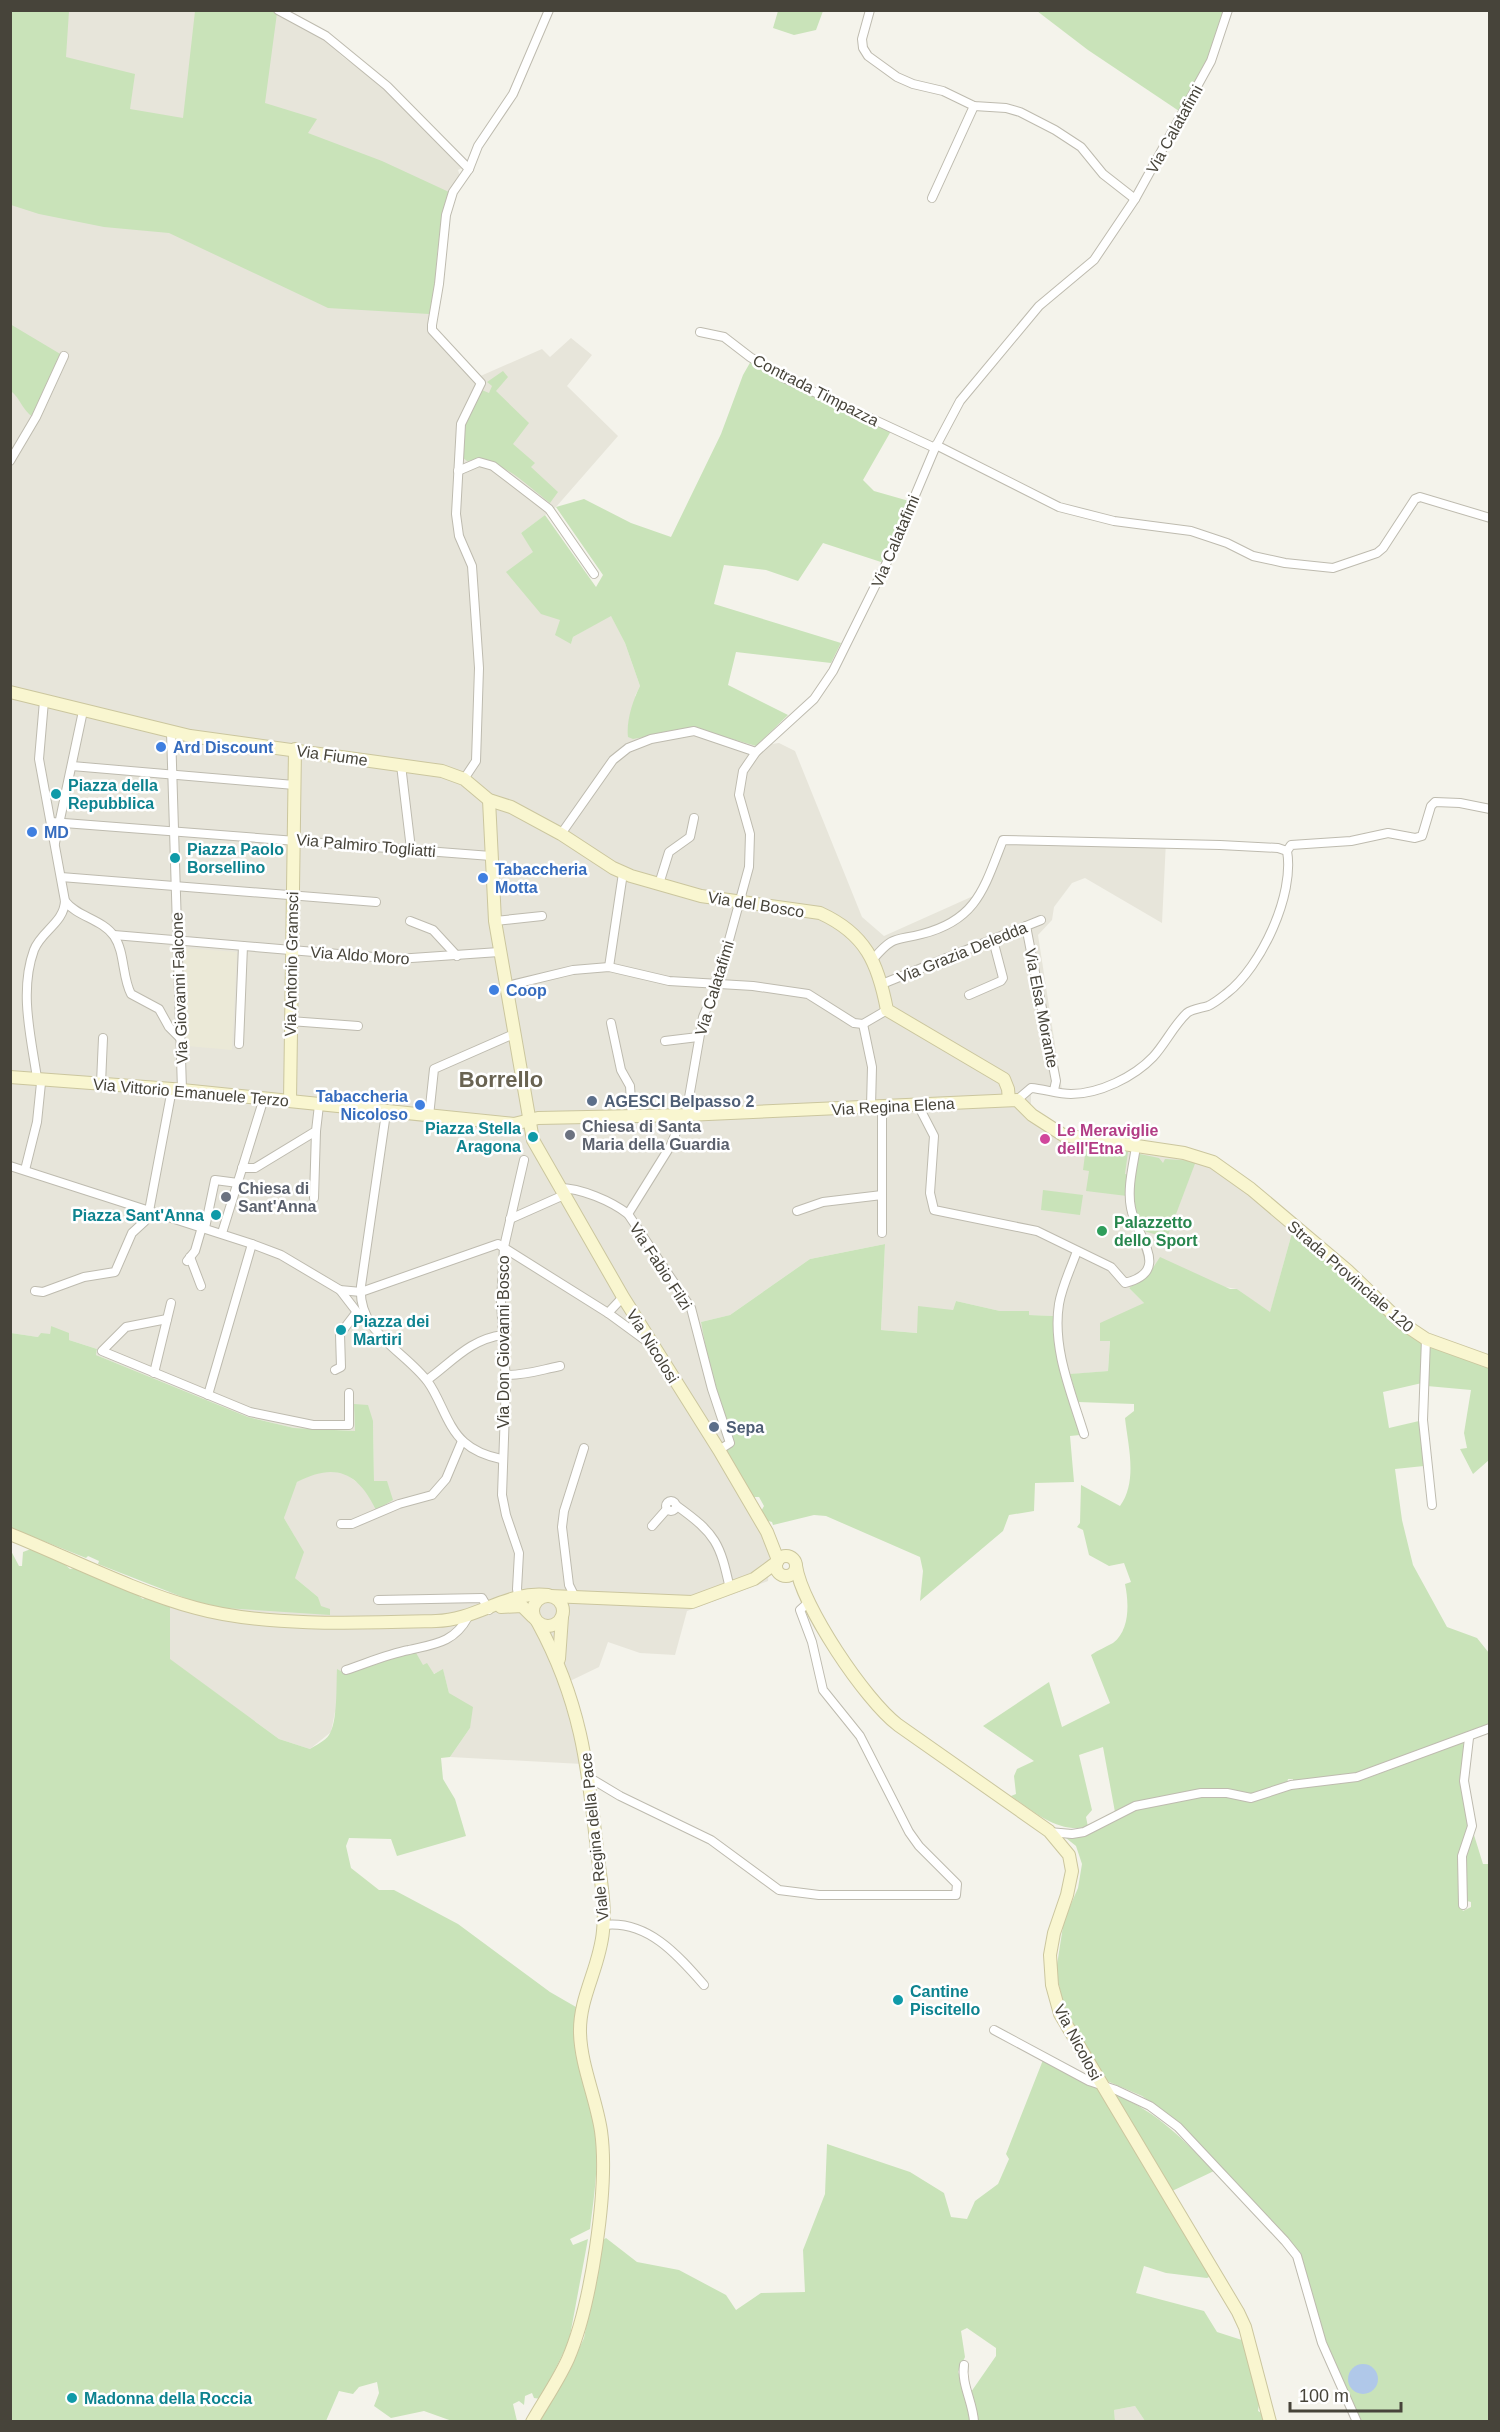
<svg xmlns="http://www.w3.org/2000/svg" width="1500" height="2432" font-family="Helvetica,sans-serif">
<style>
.residential{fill:#e7e5da}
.education{fill:#ebe9d7}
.green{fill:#c9e3b9}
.water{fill:#b0c8e9}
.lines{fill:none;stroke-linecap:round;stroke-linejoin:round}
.street-casing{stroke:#bebbaf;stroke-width:10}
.secondary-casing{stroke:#cbc69e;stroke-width:14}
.street{stroke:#fff;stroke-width:8}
.secondary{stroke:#f9f6d0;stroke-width:12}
.shop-dot{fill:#3f7fe0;stroke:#fff;stroke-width:2}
.culture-dot{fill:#0f9aa8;stroke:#fff;stroke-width:2}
.service-dot{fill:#5c6f8a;stroke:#fff;stroke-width:2}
.worship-dot{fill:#6b7280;stroke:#fff;stroke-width:2}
.hotel-dot{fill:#d1479c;stroke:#fff;stroke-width:2}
.leisure-dot{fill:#2e9e5b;stroke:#fff;stroke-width:2}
.labels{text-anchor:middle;stroke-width:5;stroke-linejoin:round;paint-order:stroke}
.street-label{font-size:16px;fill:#47443a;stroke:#fff}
.shop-label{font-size:16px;font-weight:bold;fill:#366cbe;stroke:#fff;text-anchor:start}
.culture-label{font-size:16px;font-weight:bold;fill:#0d838f;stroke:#fff;text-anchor:start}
.service-label{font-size:16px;font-weight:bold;fill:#4e5e75;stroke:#fff;text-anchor:start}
.worship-label{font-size:16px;font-weight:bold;fill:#5b616d;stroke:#fff;text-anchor:start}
.hotel-label{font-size:16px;font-weight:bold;fill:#b23c85;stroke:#fff;text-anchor:start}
.leisure-label{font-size:16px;font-weight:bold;fill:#27864d;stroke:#fff;text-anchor:start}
.district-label{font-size:22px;font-weight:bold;fill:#696352;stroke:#fff}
</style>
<rect width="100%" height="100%" fill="#f4f3eb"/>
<!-- residential -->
<g class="residential">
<path d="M11 11H273L319 35 343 57 381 84 437 143 464 167 458 170 461 179 442 234 429 324 476 378 542 349 550 357 571 338 592 355 567 386 618 436 556 507 521 533 534 552 571 644 573 637 611 615 625 643 640 686 635 696 684 728H694L756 746 779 743 795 751 862 917 884 936 980 893 999 849 1000 836 1166 841 1162 923 1085 878 1072 883 1054 907 1052 920 1038 935 1062 1090 1031 1091V1108L1068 1131 1201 1151 1217 1158 1298 1222 1292 1233 1270 1313 1237 1289 1149 1274 1129 1288 1144 1303 1110 1340 1108 1371 1062 1375 1054 1338 1053 1316 1028 1315 1029 1311H1000L956 1301 953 1310 918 1333 881 1330 885 1244 810 1259 730 1315 701 1322 734 1443 724 1451 770 1554 768 1581 687 1611 675 1655 640 1653 608 1642 599 1667 570 1681 582 1764 450 1757 470 1728 449 1693 443 1670 335 1712 331 1732 310 1749 279 1739 169 1659V1592L190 1600 320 1606 318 1597 295 1578V1537L284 1518 290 1497 297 1482 314 1473 334 1471 343 1472 366 1489 374 1481 373 1421 355 1431 294 1428 248 1417 96 1355 97 1349 69 1340 51 1326 50 1334 38 1337 11 1333Z"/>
<path d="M1135 2406 1145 2421H1115L1114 2410Z"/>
</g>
<!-- education -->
<path class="education" d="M184 948 237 952 232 1050 187 1046Z"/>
<!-- green -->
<g class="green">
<path d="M273 10 277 13 265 103 317 119 308 133 382 161 449 192 437 253 436 285 429 314 328 308 169 233 104 227 39 214 11 205 10 11H69L66 57 135 74 130 109 183 118 195 11Z"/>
<path d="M778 11V10L823 11 816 30 794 35 773 28Z"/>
<path d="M1037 11H1225L1207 59 1179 111 1088 50Z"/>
<path d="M10 324 62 355 33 417C22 410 21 399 11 391Z"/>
<path d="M751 361 891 431 863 480 874 491 909 501 884 563 823 543 798 581 766 570 724 565 714 604 841 643 831 663 736 652 728 685 788 715 756 746 694 728 633 739 628 737C626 721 633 700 640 686L625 643 611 616 573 637 571 644 555 635 560 620 541 614 506 572 533 552 521 533 545 515 596 587 603 575 556 507 584 499 631 523 671 537 721 434 743 375Z"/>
<path d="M503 371 508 377 496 391 529 423 513 444 535 463 531 467 558 492 550 503C526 485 499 455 467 461L462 457 464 424 482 390 489 393 492 386 487 382Z"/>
<path d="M1086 1147 1128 1152 1125 1174 1129 1175 1127 1196 1086 1191 1089 1171 1083 1170Z"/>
<path d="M1140 1154 1159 1158 1163 1163 1165 1159 1196 1161 1167 1238 1144 1231C1128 1208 1134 1182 1137 1155Z"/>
<path d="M1043 1190 1083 1195 1080 1215 1041 1210Z"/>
<path d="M1292 1233 1349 1276 1423 1341 1422 1383 1383 1392 1389 1428 1419 1421 1424 1466 1395 1469 1402 1520 1413 1565 1447 1627 1477 1638 1489 1653V1725L1356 1774 1293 1782V1779H1288L1287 1783 1252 1796 1228 1791 1136 1802 1115 1812 1103 1747 1079 1755 1092 1810 1086 1817 1088 1827C1057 1833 1036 1813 1011 1796L1016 1794 1014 1776 1017 1769 1034 1761 983 1726 1049 1682 1062 1727 1110 1703 1091 1655C1098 1650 1106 1647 1113 1643 1130 1630 1129 1603 1125 1584L1131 1582 1124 1563 1109 1566 1089 1555 1083 1530 1077 1527 1080 1523 1081 1485 1120 1506C1138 1481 1128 1446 1125 1418L1134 1411V1404L1078 1402 1070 1374 1108 1371 1110 1341H1100V1323L1144 1303 1129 1288 1149 1274 1160 1257 1230 1289H1237L1270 1312Z"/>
<path d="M885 1244 881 1330 917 1333 918 1306 953 1310 956 1301 1000 1311H1029V1315L1053 1316C1054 1357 1068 1396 1080 1435L1070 1436 1074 1482 1035 1483 1034 1511 1009 1515 1003 1531 920 1601 923 1571 920 1557 826 1516 814 1515 773 1525 772 1522 765 1520 760 1513 764 1506 759 1497H751L724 1451 734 1443 712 1381 701 1322 730 1315 810 1259Z"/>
<path d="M51 1326 69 1333V1340L97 1349 96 1355 248 1417 294 1428 355 1431 354 1404 368 1405 373 1421 374 1481H387L393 1500 376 1510C358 1472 335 1462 297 1482L284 1518 304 1552 295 1578 318 1597 321 1606 330 1609V1615L224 1608 190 1600 98 1564 99 1561 88 1556 86 1558 11 1528V1333L38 1337 41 1333 50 1334Z"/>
<path d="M1428 1344 1489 1366V1460L1473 1474 1460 1449 1467 1448 1464 1433 1471 1390 1427 1386Z"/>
<path d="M10 1549 19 1566H22L23 1552 31 1549 62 1562 70 1569 75 1568 133 1592 143 1599 147 1597 170 1607V1659L279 1739 310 1749C316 1745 325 1741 329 1735 338 1722 336 1685 337 1669L346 1674 415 1651 423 1665 427 1663 434 1674 443 1669 449 1693 473 1707 470 1728 450 1757 441 1758 443 1779 455 1799 466 1836 397 1856 391 1839 349 1838 346 1846 351 1868 379 1890H394L458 1924 550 1992 576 2007C570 2049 587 2086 594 2127 600 2161 594 2195 590 2229L570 2239 573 2245 588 2239 569 2341 541 2399 534 2398 532 2393 525 2396 524 2405 519 2401 513 2404 517 2421H452L424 2411 391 2418 374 2406 379 2393 377 2382 359 2387 353 2394 339 2391 326 2421H11Z"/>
<path d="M1464 1742 1462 1781 1469 1824 1458 1857 1459 1903 1463 1911 1471 1907V1902L1467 1901 1464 1858 1474 1835 1483 1864H1490L1489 2421H1361L1328 2348 1301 2258 1178 2122 1142 2096 1107 2081 1077 2032 1063 2003 1056 1971 1064 1920 1078 1888 1082 1864 1076 1846 1066 1838 1137 1808 1199 1797 1220 1795 1245 1800 1274 1791 1370 1777Z"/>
<path d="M1043 2060 1097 2088 1211 2276 1207 2278 1166 2273 1144 2266 1136 2293 1204 2311 1217 2332 1245 2341 1260 2399 1258 2411 1265 2415 1266 2421H1145L1135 2406 1114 2410 1115 2421H975L971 2392 996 2356V2348L967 2328 961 2331 965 2357 958 2372 969 2398 972 2421 539 2422 568 2373 584 2338 603 2240 606 2238 637 2262 679 2270 726 2295 736 2310 761 2293 805 2292 803 2250 825 2194 827 2144 910 2172 944 2193 951 2217 967 2219 975 2201 998 2184 1009 2159 1006 2154Z"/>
<path d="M1116 2094C1162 2116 1179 2136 1214 2171L1170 2192 1112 2096Z"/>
</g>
<!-- water -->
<circle class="water" cx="1363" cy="2379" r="15"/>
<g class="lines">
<defs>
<g id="street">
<path d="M278 10 326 36 387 86 469 169 453 192 446 215 439 284 432 325V330L481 383 461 424 456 514 459 536 472 566 479 668 476 761 464 779"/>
<path d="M870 10 862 39 863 48 868 56 897 77 913 84 943 91 974 106 1006 108 1020 112 1055 130 1081 147 1103 174 1135 199"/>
<path d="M469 169 478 146 513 94 549 10"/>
<path d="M932 198 974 106"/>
<path d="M700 332 724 337 750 357 784 378 935 448"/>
<path d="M936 445 1059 507 1114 521 1191 531 1227 543 1253 556 1285 563 1333 568 1377 553 1383 548 1415 499 1420 497 1490 518"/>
<path d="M10 461 36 417 64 356"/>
<path d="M458 471 479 462 493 466 549 509 594 574"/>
<path d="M171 732 182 1090"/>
<path d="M401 765 411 849"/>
<path d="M72 766 294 785"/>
<path d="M51 822 491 856"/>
<path d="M561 834 613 760 628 748 651 739 694 731 756 752"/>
<path d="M55 843 83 711"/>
<path d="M61 877 376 902"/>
<path d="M659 884 669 852 690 837 694 818"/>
<path d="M65 901C77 917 102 919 114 936 125 952 122 977 131 994L159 1009 169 1027 180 1038"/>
<path d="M410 921 433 930 457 956"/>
<path d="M495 921 542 916"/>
<path d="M1026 926 1056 1081 1054 1090"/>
<path d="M114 935 397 959 499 952"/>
<path d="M874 958C894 935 895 941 922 934 977 920 984 888 1003 840L1220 845 1278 848 1287 851"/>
<path d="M609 967 623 873"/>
<path d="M882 984 1041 920"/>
<path d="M507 986 573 970 609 967 669 981 753 986 808 994 854 1023 863 1024"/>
<path d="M969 995 1001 981 1003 978 993 940"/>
<path d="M290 1021 358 1026"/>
<path d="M611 1023 621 1070 630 1086 632 1116"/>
<path d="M863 1024 872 1067 871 1106"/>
<path d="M863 1024 887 1010"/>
<path d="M665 1041 698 1037"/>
<path d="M239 1044 243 946"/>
<path d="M101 1083 103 1038"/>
<path d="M1017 1100 1031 1088C1044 1089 1058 1094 1071 1094 1099 1094 1134 1077 1153 1057 1165 1044 1174 1025 1187 1013 1192 1009 1202 1008 1208 1006 1215 1003 1222 997 1227 993 1261 967 1295 894 1287 851L1291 845 1351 841 1388 833 1415 838 1422 836 1431 806 1435 802 1460 803 1490 809"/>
<path d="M918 1105 934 1136 930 1193 934 1210 1037 1231 1111 1267 1125 1283C1173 1271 1136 1237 1131 1208 1127 1189 1133 1166 1136 1147"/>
<path d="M882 1106V1233"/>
<path d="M386 1113 361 1286C357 1332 404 1350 428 1382 441 1400 447 1427 464 1442 475 1452 487 1456 501 1459"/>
<path d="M686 1115 703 1017 717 984 749 867 750 834 739 795 743 771 756 752 814 699 833 671 887 562 935 448 960 401 1039 306 1094 260 1135 199 1211 61 1228 10"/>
<path d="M429 1116 434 1069 516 1033"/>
<path d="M10 1166 252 1244 281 1255 340 1290 361 1292 498 1244 608 1313 649 1343"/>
<path d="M242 1168H255L316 1131 319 1105"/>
<path d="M25 1170 37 1122 41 1083 37 1078C31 1037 19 991 34 950 41 931 64 923 65 901L39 759 44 701"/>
<path d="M559 1188C581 1188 611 1201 628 1214L671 1145 683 1115"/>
<path d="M314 1198 316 1131"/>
<path d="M797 1211 823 1202 882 1195"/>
<path d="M628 1214 691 1308 712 1389 730 1443 719 1450"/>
<path d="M510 1219 564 1195"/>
<path d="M205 1228 215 1180 238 1183"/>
<path d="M222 1233 264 1098"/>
<path d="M1077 1251C1071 1268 1062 1286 1059 1304 1052 1348 1071 1392 1084 1434"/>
<path d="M190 1257 201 1286"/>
<path d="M187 1261 195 1251 202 1227"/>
<path d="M340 1290 360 1316"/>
<path d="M35 1291 43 1292 84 1277 115 1272 132 1233 145 1221 149 1211 172 1089"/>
<path d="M608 1313 623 1297"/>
<path d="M167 1319 126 1327 102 1351 250 1412 313 1425H349V1393"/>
<path d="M1426 1339 1423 1420 1432 1505"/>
<path d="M335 1370 341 1367 340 1334 356 1313"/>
<path d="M154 1373 171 1303"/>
<path d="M506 1375C528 1375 540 1370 560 1366"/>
<path d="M427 1380C452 1362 470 1339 503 1335"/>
<path d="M208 1395 252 1244"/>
<circle cx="671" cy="1506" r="5"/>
<path d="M677 1506C716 1534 720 1543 730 1589"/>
<path d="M341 1524H352L399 1504 432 1495 446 1479 462 1441"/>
<path d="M652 1526 667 1509"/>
<path d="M575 1597 569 1585 562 1527 564 1511 584 1448"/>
<path d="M378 1600 482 1598 489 1610"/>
<path d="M519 1600 517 1589 519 1553 506 1515 502 1495 506 1382 501 1302 504 1247 524 1160"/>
<path d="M346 1670C367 1663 388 1654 409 1650 434 1644 454 1643 468 1617"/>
<path d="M590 1778 620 1796 711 1840 779 1890 819 1895H956L957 1884 919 1846 909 1832 860 1736 823 1690 812 1642 800 1610 809 1602"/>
<path d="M1049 1832 1072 1834 1084 1832 1135 1806 1201 1793H1227L1251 1798 1291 1785 1357 1777 1490 1728"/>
<path d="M1463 1905 1462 1856 1472 1826 1464 1781 1469 1738"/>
<path d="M604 1925C647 1920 677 1954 704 1985"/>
<path d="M994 2030 1089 2081 1116 2090 1150 2106 1178 2127 1285 2241 1297 2256 1322 2343 1357 2422"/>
<path d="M964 2365C961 2384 973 2402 974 2422"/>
</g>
<g id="secondary">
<path d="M10 692 190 736 442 771 464 779 489 800 511 807 561 834 613 868 631 876 701 896 820 913C866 934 878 963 887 1010L1004 1079 1008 1089 1009 1100"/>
<path d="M489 800 495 921 533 1140 623 1297 719 1450 767 1532 778 1560"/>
<path d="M10 1077 172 1089 514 1124 538 1118 686 1115 1017 1100 1032 1115 1063 1135 1184 1153 1213 1162 1251 1189 1347 1270 1402 1323 1426 1339 1490 1362"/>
<path d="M290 1101 295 749"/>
<path d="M10 1534C69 1558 136 1592 196 1608 264 1627 364 1623 436 1621 477 1620 508 1590 548 1595"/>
<circle cx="786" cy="1566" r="10"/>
<path d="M796 1566C802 1606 865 1700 898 1725L1049 1831 1069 1855 1072 1871 1067 1895 1054 1933 1050 1955 1052 1985 1060 2014 1238 2312 1245 2327 1270 2422"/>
<circle cx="548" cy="1611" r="15"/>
<path d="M550 1596 692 1602 754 1579 777 1562"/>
<path d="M501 1607 522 1606 533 1617"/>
<path d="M559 1659 562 1617"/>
<path d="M532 2422C544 2401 558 2381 568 2359 591 2306 609 2188 601 2131 596 2098 581 2066 580 2033 579 1997 600 1967 603 1931 606 1905 600 1877 597 1850 588 1765 580 1700 538 1623"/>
</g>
</defs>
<!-- street casing -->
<use href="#street" class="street-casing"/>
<!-- secondary casing -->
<use href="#secondary" class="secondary-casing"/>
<!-- street -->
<use href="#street" class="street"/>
<!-- secondary -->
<use href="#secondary" class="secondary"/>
</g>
<!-- markers -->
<g class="shop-dot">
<circle cx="161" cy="747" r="6"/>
<circle cx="32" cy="832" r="6"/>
<circle cx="483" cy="878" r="6"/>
<circle cx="494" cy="990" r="6"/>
<circle cx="420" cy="1105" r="6"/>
</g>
<g class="culture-dot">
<circle cx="56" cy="794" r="6"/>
<circle cx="175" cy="858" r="6"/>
<circle cx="533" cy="1137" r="6"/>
<circle cx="216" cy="1215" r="6"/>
<circle cx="341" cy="1330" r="6"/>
<circle cx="898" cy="2000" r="6"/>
<circle cx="72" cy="2398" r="6"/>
</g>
<g class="service-dot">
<circle cx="592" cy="1101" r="6"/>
<circle cx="714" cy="1427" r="6"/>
</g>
<g class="worship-dot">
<circle cx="570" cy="1135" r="6"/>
<circle cx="226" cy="1197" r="6"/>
</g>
<circle class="hotel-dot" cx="1045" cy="1139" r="6"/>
<circle class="leisure-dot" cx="1102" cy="1231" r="6"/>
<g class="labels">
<!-- street labels -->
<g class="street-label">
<text transform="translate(1174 129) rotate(-61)" y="6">Via Calatafimi</text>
<text transform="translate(816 390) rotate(27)" y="6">Contrada Timpazza</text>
<text transform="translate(895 541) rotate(-67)" y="6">Via Calatafimi</text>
<text transform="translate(332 755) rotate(8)" y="6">Via Fiume</text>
<text transform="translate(366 845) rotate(5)" y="6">Via Palmiro Togliatti</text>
<text transform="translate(756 904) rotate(9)" y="6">Via del Bosco</text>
<text transform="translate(962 952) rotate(-22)" y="6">Via Grazia Deledda</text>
<text transform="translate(360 955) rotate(4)" y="6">Via Aldo Moro</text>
<text transform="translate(291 964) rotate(-89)" y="6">Via Antonio Gramsci</text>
<text transform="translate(179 988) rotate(-92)" y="6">Via Giovanni Falcone</text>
<text transform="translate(714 988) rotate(-73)" y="6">Via Calatafimi</text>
<text transform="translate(1042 1008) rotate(79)" y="6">Via Elsa Morante</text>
<text transform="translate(191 1092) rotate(5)" y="6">Via Vittorio Emanuele Terzo</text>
<text transform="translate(893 1106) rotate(-3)" y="6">Via Regina Elena</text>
<text transform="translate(661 1266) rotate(57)" y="6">Via Fabio Filzi</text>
<text transform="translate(1351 1276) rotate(41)" y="6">Strada Provinciale 120</text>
<text transform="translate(503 1342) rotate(-90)" y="6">Via Don Giovanni Bosco</text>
<text transform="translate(653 1346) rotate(58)" y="6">Via Nicolosi</text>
<text transform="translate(594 1837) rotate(-96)" y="6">Viale Regina della Pace</text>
<text transform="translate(1078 2042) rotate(62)" y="6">Via Nicolosi</text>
</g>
<!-- shop labels -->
<g class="shop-label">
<text x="173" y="753">Ard Discount</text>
<text x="44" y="838">MD</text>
<text x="495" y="875">Tabaccheria<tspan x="495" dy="18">Motta</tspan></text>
<text x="506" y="996">Coop</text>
<text x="408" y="1102" text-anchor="end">Tabaccheria<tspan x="408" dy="18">Nicoloso</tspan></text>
</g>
<!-- culture labels -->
<g class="culture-label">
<text x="68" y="791">Piazza della<tspan x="68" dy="18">Repubblica</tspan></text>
<text x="187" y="855">Piazza Paolo<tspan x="187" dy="18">Borsellino</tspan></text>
<text x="521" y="1134" text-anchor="end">Piazza Stella<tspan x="521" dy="18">Aragona</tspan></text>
<text x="204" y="1221" text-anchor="end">Piazza Sant'Anna</text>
<text x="353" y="1327">Piazza dei<tspan x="353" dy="18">Martiri</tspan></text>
<text x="910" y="1997">Cantine<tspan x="910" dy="18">Piscitello</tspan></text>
<text x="84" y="2404">Madonna della Roccia</text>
</g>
<!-- service labels -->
<g class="service-label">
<text x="604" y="1107">AGESCI Belpasso 2</text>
<text x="726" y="1433">Sepa</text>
</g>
<!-- worship labels -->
<g class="worship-label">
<text x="582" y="1132">Chiesa di Santa<tspan x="582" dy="18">Maria della Guardia</tspan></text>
<text x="238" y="1194">Chiesa di<tspan x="238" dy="18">Sant'Anna</tspan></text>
</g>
<!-- hotel labels -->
<g class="hotel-label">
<text x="1057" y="1136">Le Meraviglie<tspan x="1057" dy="18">dell'Etna</tspan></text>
</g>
<!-- leisure labels -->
<g class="leisure-label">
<text x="1114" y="1228">Palazzetto<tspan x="1114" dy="18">dello Sport</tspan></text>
</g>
<!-- district labels -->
<g class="district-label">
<text x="501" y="1087">Borrello</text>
</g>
</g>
<!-- border -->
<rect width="1500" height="2432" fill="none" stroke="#47443a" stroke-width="24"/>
<!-- scale -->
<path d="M1290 2402v9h111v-9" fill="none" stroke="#47443a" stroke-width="3"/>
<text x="1299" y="2402" font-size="18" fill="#47443a" stroke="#ffffff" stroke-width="4.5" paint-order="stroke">100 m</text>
</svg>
